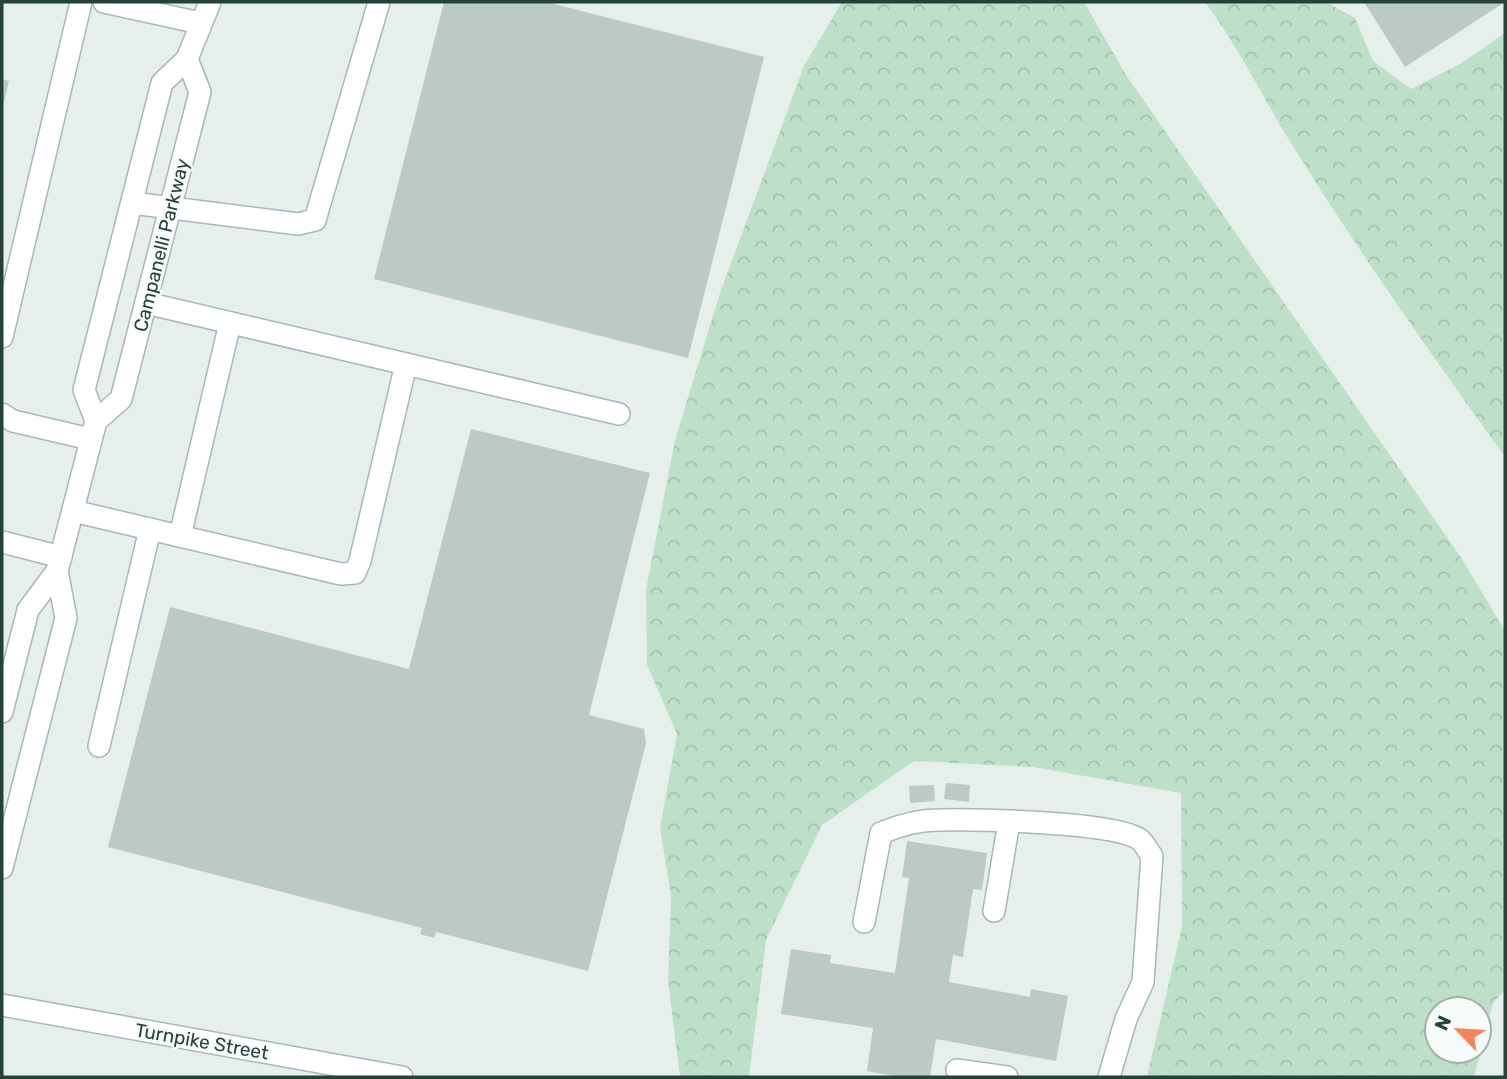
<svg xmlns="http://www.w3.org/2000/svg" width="1507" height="1079" font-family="Rubik,sans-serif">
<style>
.forest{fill:url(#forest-crowns);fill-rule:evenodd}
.building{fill:#bbcac4}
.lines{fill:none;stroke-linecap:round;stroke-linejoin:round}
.minor-casing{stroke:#a8b8b2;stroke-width:24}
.minor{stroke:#fff;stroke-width:21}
.labels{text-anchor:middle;stroke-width:5;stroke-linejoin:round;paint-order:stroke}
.street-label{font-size:19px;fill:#24423a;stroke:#f7fbf9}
</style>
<defs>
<pattern id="forest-crowns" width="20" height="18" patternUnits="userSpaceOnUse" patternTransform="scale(1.75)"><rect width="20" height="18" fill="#bfe0c8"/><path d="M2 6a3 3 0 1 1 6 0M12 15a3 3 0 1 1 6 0" fill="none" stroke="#a4c1ad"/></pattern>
</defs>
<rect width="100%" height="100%" fill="#e6efeb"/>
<!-- forest -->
<g class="forest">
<path d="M842 2H1084L1126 75 1462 559 1505 631V990L1493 1003 1474 1077H1147L1182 927 1181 793 1033 767 914 761 822 825 766 940 749 1077H680L668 980 671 896 660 828 677 734 647 665 646 590 675 440 720 293 804 66ZM1437 1009H1479V1051H1437Z"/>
<path d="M1205 2H1326L1355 18 1373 61 1411 89 1460 64 1505 33V457C1431 354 1358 251 1291 143 1262 96 1238 46 1205 2Z"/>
</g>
<!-- building -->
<g class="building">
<path d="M444 2H546L764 57 688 358 374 279Z"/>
<path d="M1364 2H1505L1405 67Z"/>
<path d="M2 79 9 81 3 106H2Z"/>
<path d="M471 429 650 473 589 715 644 729 646 743 588 971 436 932 434 938 420 934 422 928 108 847 170 607 409 669Z"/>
<path d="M946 783 970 785 969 802 944 799Z"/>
<path d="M934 785 935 801 910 803 909 786Z"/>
<path d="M907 841 987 853 982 890 973 889 963 957 953 955 949 982 1030 997 1031 989 1068 996 1056 1061 936 1039 930 1077H900L867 1071 873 1028 781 1014 791 949 831 955 830 963 895 973 909 878 902 877Z"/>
</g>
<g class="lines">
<defs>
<g id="minor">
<path d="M104 2 200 23"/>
<path d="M132 203 298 224 315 220 379 2"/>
<path d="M2 337 81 2"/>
<path d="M406 364 619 414"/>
<path d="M2 414 13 421 90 439"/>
<path d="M96 421 84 390 162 83 187 59 210 2"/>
<path d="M73 511 341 574 355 573 360 561 406 364 146 303"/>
<path d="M180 536 230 323"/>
<path d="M2 542 61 557"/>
<path d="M2 712 28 610 57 571 96 421 121 399 200 92 187 59"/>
<path d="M99 746 150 529"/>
<path d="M2 868 66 618 57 571"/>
<path d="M994 911 1009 822"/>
<path d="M864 922 881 833C900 825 919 820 939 820 975 819 1113 822 1139 839 1144 842 1148 851 1152 856L1143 982 1126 1019 1109 1077"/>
<path d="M2 1005 402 1077"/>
<path d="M957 1070 1007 1077"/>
</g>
</defs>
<!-- minor casing -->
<use href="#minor" class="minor-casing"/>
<!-- minor -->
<use href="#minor" class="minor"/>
</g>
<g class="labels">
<!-- street labels -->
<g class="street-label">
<text transform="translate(161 245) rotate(-76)" y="7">Campanelli Parkway</text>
<text transform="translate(202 1041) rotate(10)" y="7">Turnpike Street</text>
</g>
</g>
<!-- border -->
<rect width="1507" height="1079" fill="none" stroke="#24423a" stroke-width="7"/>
<!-- north arrow -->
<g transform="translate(1458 1030) rotate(295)"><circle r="33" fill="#f7fbf9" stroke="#a3b1ad" stroke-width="2"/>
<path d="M0-5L12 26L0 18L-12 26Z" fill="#f4845f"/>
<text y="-10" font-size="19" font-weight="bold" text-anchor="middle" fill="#24423a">N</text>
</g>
</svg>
